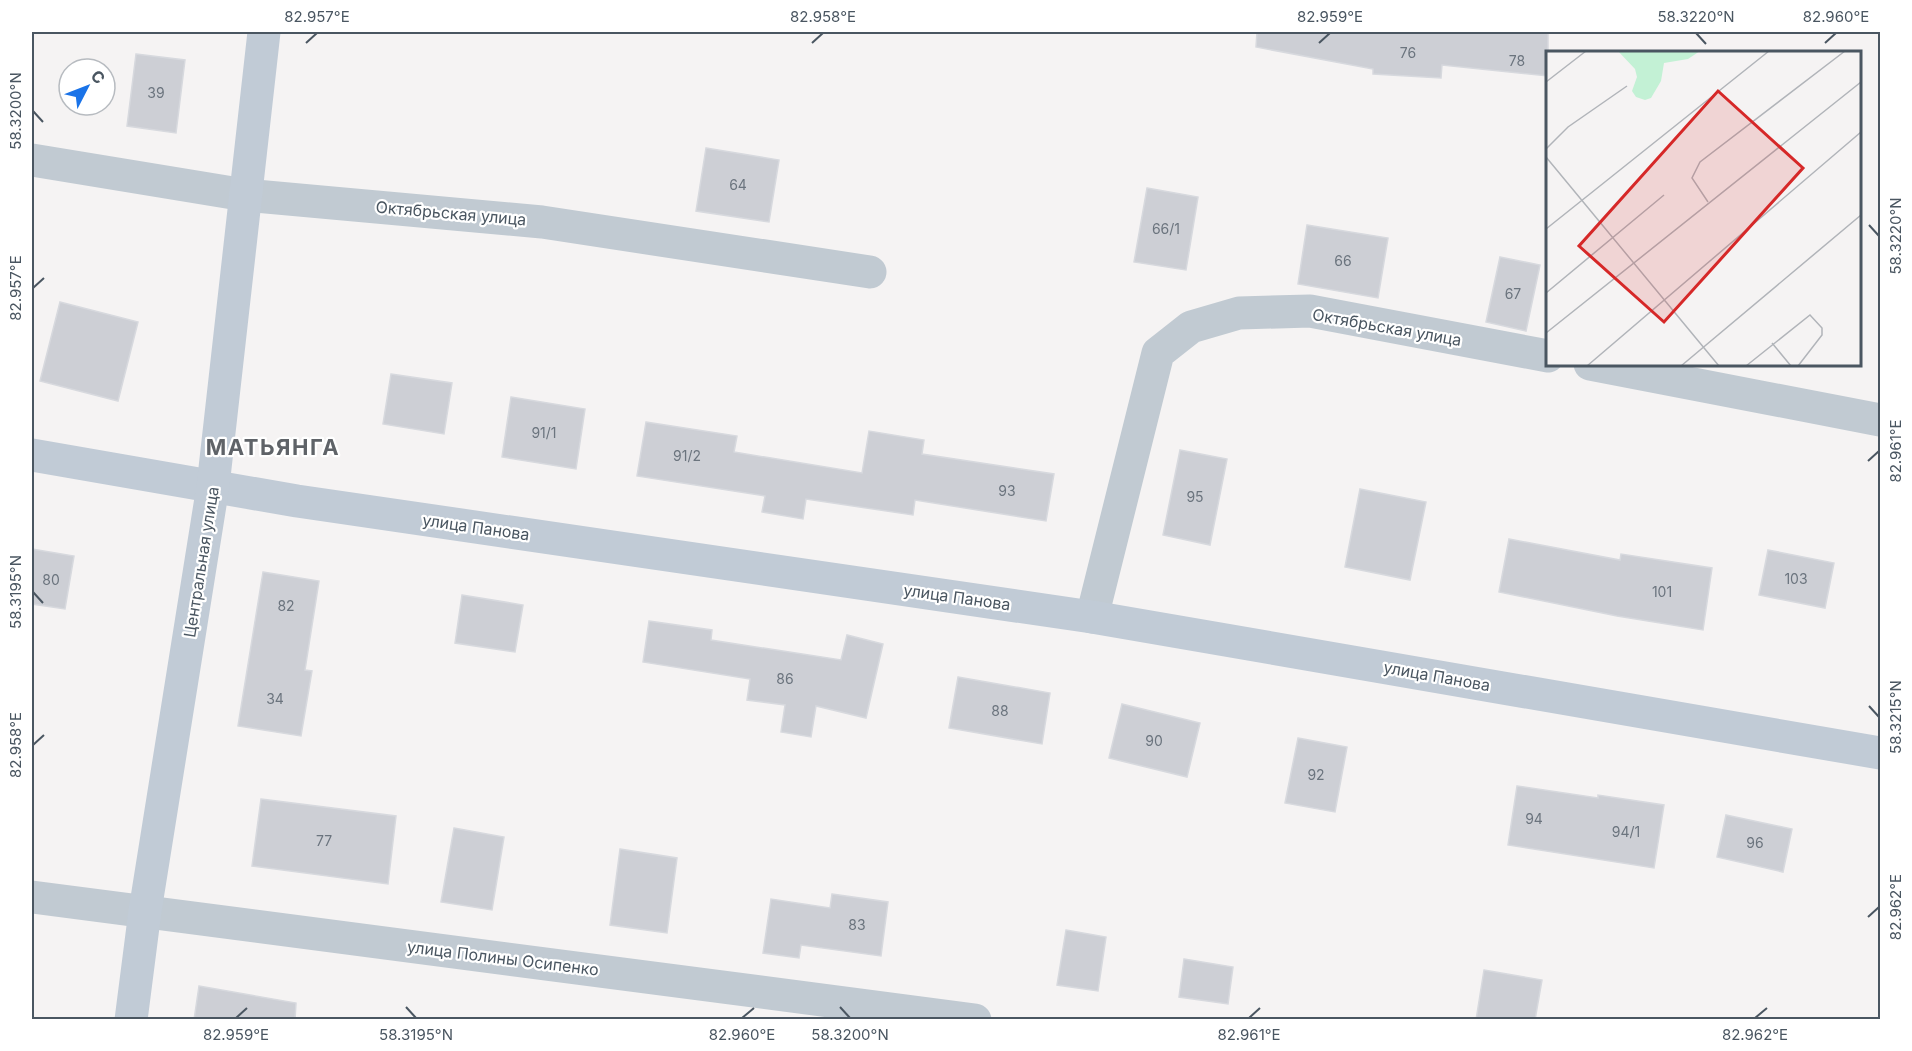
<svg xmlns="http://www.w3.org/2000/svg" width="1912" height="1051" font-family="Inter,sans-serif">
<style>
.building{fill:#cdcfd5;stroke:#d7d9de;stroke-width:1.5}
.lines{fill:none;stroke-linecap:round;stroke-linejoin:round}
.street{stroke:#c1cad2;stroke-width:33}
.secondary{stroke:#c1cbd6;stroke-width:33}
.ticks{fill:none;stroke:#4a5661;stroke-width:2}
.labels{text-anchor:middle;stroke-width:4.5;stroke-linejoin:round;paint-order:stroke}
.number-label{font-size:14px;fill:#6b747e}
.street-label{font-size:16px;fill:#4a5661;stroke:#fff}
.district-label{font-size:22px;font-weight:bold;letter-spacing:1.5px;fill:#5f6368;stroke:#fff}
.inset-road{fill:none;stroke:#b1b4b9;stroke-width:1.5}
.view{fill:#d62828;fill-opacity:0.15;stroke:#d62828;stroke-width:3}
.inset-edge{fill:none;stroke:#4a5661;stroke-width:3}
.neatline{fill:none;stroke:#4a5661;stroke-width:2}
.ticks-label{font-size:15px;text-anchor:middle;fill:#4a5661}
</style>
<rect width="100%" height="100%" fill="#f5f3f3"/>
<!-- building -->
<g class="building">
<path d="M1257 32H1548V76L1442 65 1441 78 1373 74V69L1256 47Z"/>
<path d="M136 54 185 60 176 133 127 126Z"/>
<path d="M706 148 779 160 769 222 696 211Z"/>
<path d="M1147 188 1198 197 1186 270 1134 262Z"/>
<path d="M1307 225 1388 238 1378 298 1298 284Z"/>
<path d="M1500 257 1540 265 1526 331 1486 322Z"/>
<path d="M60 302 138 322 118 401 40 381Z"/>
<path d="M391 374 452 383 444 434 383 424Z"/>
<path d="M511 397 585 409 576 469 502 457Z"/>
<path d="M646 422 737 436 734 452 862 473 869 431 924 440 922 454 1054 474 1046 521 915 500 913 515 806 499 803 519 762 512 765 496 637 476Z"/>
<path d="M1180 450 1227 459 1210 545 1163 535Z"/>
<path d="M1360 489 1426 502 1410 580 1345 567Z"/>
<path d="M1509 539 1620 560 1621 554 1712 568 1703 630 1617 616 1499 592Z"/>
<path d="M32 549 74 556 65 609 32 604Z"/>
<path d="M1768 550 1834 563 1825 608 1759 595Z"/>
<path d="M263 572 319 581 305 670 312 671 301 736 238 726Z"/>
<path d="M462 595 523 605 515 652 455 643Z"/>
<path d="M649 621 712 630 711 640 841 660 847 635 883 644 866 718 816 706 811 737 781 732 785 705 747 700 750 679 643 662Z"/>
<path d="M958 677 1050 693 1042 744 949 728Z"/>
<path d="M1122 704 1200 723 1187 777 1109 758Z"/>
<path d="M1298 738 1347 747 1335 812 1285 803Z"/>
<path d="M1517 786 1598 798V795L1664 805 1654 868 1508 845Z"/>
<path d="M261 799 396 816 388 884 252 866Z"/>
<path d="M1726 815 1792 829 1783 872 1717 857Z"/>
<path d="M454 828 504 837 492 910 441 902Z"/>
<path d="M620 849 677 858 667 933 610 925Z"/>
<path d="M832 894 888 902 881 956 801 945 799 958 763 953 771 899 830 908Z"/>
<path d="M1066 930 1106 937 1098 991 1057 985Z"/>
<path d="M1184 959 1233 967 1228 1004 1179 997Z"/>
<path d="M1484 970 1542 980 1535 1020H1476Z"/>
<path d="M199 986 296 1003 295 1020H194Z"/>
</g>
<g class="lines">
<!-- street -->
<g class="street">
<path d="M32 160 245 195 542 222 870 272"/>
<path d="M1590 364 1880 420"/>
<path d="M1092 617 1158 353 1191 327 1239 313 1310 311 1548 356"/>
<path d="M32 897 975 1020"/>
</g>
<!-- secondary -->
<g class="secondary">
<path d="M32 455 297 501 1092 617 1880 753"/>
<path d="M131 1020 145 911 213 486 264 32"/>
</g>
</g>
<!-- ticks -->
<path class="ticks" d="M1696 33 1706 44M306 43 317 33M812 43 823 33M1319 43 1330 33M1825 43 1836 33M33 111 43 122M1869 225 1879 236M33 288 44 278M1868 461 1879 451M33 592 43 603M1869 706 1879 717M33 745 44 735M1868 917 1879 907M406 1007 416 1018M840 1007 850 1018M236 1018 247 1008M742 1018 754 1008M1249 1018 1260 1008M1755 1018 1767 1008"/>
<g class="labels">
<!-- number labels -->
<g class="number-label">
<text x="1408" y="58">76</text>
<text x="1517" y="66">78</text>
<text x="156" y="98">39</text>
<text x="738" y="190">64</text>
<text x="1166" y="234">66/1</text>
<text x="1343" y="266">66</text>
<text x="1513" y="299">67</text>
<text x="544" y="438">91/1</text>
<text x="687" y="461">91/2</text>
<text x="1007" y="496">93</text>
<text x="1195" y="502">95</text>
<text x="1796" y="584">103</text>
<text x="51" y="585">80</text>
<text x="1662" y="597">101</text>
<text x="286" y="611">82</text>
<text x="785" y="684">86</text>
<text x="275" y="704">34</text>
<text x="1000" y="716">88</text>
<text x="1154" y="746">90</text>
<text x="1316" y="780">92</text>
<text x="1534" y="824">94</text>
<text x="1626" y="837">94/1</text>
<text x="324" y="846">77</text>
<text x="1755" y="848">96</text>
<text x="857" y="930">83</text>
</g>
<!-- street labels -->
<g class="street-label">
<text transform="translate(451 213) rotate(5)" y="6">Октябрьская улица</text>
<text transform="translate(1387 327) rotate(10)" y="6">Октябрьская улица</text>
<text transform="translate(476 527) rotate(8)" y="6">улица Панова</text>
<text transform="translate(201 562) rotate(-81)" y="6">Центральная улица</text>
<text transform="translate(957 597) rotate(8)" y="6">улица Панова</text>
<text transform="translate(1437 676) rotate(10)" y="6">улица Панова</text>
<text transform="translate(503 958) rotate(7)" y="6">улица Полины Осипенко</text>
</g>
<!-- district labels -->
<g class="district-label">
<text x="273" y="455">МАТЬЯНГА</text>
</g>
</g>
<!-- overview -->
<g transform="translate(1546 51)">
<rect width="315" height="315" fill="#f5f3f3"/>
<path d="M72 0H154L142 8 118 12 115 30 105 47 99 49 90 46 86 40 91 26 89 18Z" fill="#c3f1d5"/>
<path class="inset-road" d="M0 31 40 0M0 98 22 76 81 35M0 106 173 315M162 151 146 127 154 111 299 0M0 178 223 0M0 242 118 144M0 282 315 31M226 292 245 315M41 315 315 81M135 315 315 164M200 315 264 264 276 277V284L252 315"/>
<path class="view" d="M172 40 257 117 118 271 33 195Z"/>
<rect width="315" height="315" class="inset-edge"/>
</g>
<!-- border -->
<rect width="1912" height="1051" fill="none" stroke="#ffffff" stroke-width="66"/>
<!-- north arrow -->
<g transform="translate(87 87) rotate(48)"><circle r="28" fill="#ffffff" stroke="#b7bbc0" stroke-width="1.5"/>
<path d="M0-4.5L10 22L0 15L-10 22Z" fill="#1a73e8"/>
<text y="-9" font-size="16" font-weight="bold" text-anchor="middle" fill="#4a5661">С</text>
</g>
<rect x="33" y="33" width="1846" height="985" class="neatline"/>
<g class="ticks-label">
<text x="317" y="22">82.957°E</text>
<text x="823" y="22">82.958°E</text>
<text x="1330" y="22">82.959°E</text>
<text x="1696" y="22">58.3220°N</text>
<text x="1836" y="22">82.960°E</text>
<text transform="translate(16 111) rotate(-90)" y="5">58.3200°N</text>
<text transform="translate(1896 236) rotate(-90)" y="5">58.3220°N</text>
<text transform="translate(16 288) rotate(-90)" y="5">82.957°E</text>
<text transform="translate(1896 451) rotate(-90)" y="5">82.961°E</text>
<text transform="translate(16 592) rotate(-90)" y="5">58.3195°N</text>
<text transform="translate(1896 717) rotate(-90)" y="5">58.3215°N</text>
<text transform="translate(16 745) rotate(-90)" y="5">82.958°E</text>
<text transform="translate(1896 907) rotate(-90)" y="5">82.962°E</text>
<text x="236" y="1040">82.959°E</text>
<text x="416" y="1040">58.3195°N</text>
<text x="742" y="1040">82.960°E</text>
<text x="850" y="1040">58.3200°N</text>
<text x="1249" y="1040">82.961°E</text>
<text x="1755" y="1040">82.962°E</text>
</g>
</svg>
